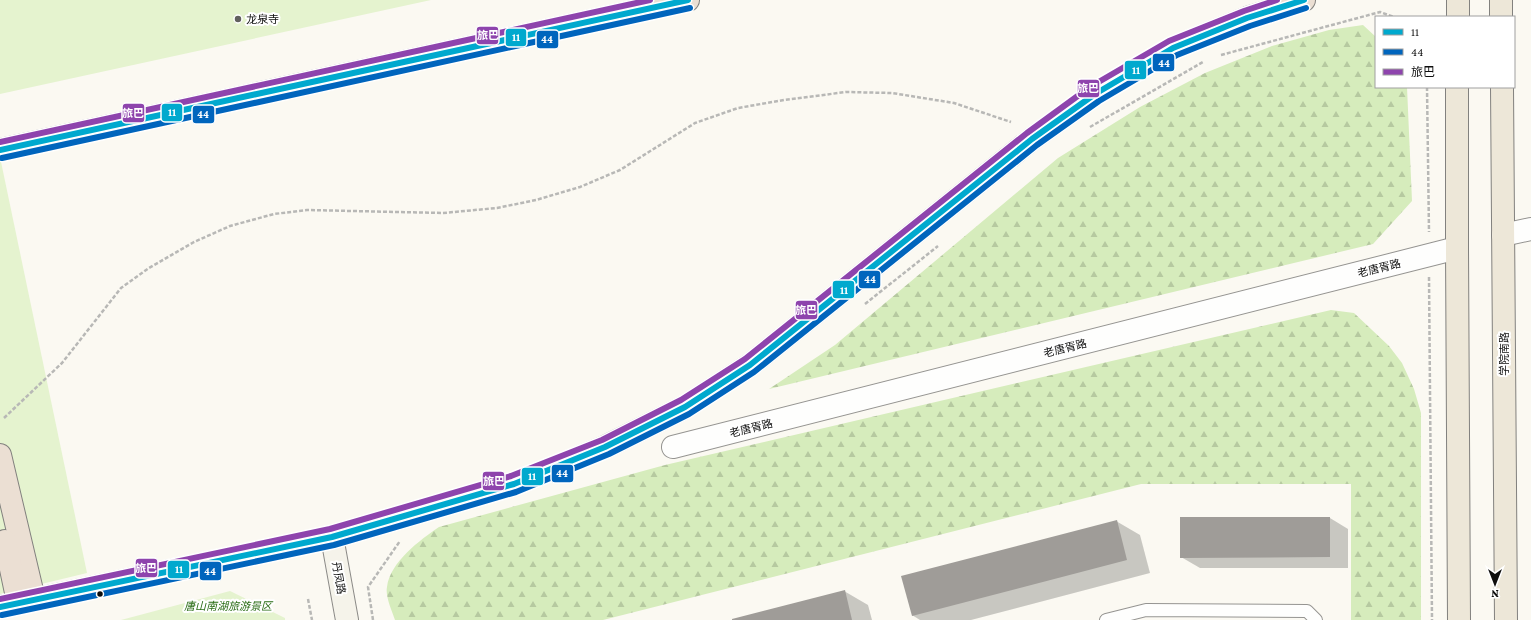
<svg xmlns="http://www.w3.org/2000/svg" width="1531" height="620" font-family="'Crimson Pro','Noto Sans SC',serif">
<style>
.forest{fill:url(#forest-firs)}
.park{fill:#e5f3cf}
.shadow{fill:#0003}
.building{fill:#9f9c98}
.lines{fill:none;stroke-linecap:round;stroke-linejoin:round}
.lane-casing{stroke:#959491;stroke-width:14}
.street-casing{stroke:#959491;stroke-width:24}
.secondary-casing{stroke:#8b8a87;stroke-width:24}
.primary-casing{stroke:#82817e;stroke-width:24}
.highway-casing{stroke:#82817e;stroke-width:24}
.path{stroke:#b8b8b6;stroke-width:2.5;stroke-dasharray:4 2;stroke-linecap:butt}
.lane{stroke:#fefefd;stroke-width:12}
.street{stroke:#fefefd;stroke-width:22}
.secondary{stroke:#f5f3ea;stroke-width:22}
.primary{stroke:#ede7d8;stroke-width:22}
.highway{stroke:#ebdfd3;stroke-width:22}
.bus-1-casing{stroke:#fff;stroke-width:9}
.bus-2-casing{stroke:#fff;stroke-width:9}
.bus-3-casing{stroke:#fff;stroke-width:9}
.bus-1{stroke:#00a9ce;stroke-width:6}
.bus-2{stroke:#0065bd;stroke-width:6}
.bus-3{stroke:#8e44ad;stroke-width:6}
.poi-dot{fill:#61605e;stroke:#fff;stroke-width:1.5}
.bus-dot{fill:#0e0e0e;stroke:#fff;stroke-width:1.5}
.labels{text-anchor:middle;stroke-width:4;stroke-linejoin:round;paint-order:stroke}
.poi-label{font-size:11px;fill:#0e0e0e;stroke:#fff;text-anchor:start}
.street-label{font-size:11px;fill:#0e0e0e;stroke:#fff}
.park-label{font-size:11px;font-style:italic;fill:#2a6d16;stroke:#fff}
.line-badge{stroke:#fff;stroke-width:1.5}
.badge-label{font-size:11px;text-anchor:middle;font-weight:bold;fill:#fff}
</style>
<defs>
<pattern id="forest-firs" width="22" height="20" patternUnits="userSpaceOnUse"><rect width="22" height="20" fill="#d6ecbc"/><path d="M5 1l3.5 6h-7zM16 11l3.5 6h-7z" fill="#b6c9a0"/></pattern>
</defs>
<rect width="100%" height="100%" fill="#fbf9f2"/>
<!-- forest -->
<g class="forest">
<path d="M1363 25 1376 37V87H1407L1412 201 1373 244 769 389 835 345 1058 158 1140 107 1205 73 1272 46 1329 30Z"/>
<path d="M1331 310 1354 313 1389 346 1402 363 1414 389 1421 413V620H1351V484H1141L603 620H395C392 611 385 596 387 587 390 562 420 540 439 527L665 465Z"/>
</g>
<!-- park -->
<g class="park">
<path d="M0 0H431L0 94Z"/>
<path d="M0 157 87 573 0 594Z"/>
<path d="M230 591 285 618V620H121Z"/>
</g>
<!-- shadow -->
<g class="shadow">
<path d="M1330 518 1348 529V568H1200L1181 557Z"/>
<path d="M1116 521 1140 535 1150 573 971 620H920L912 615Z"/>
<path d="M844 591 868 605 872 620H734Z"/>
</g>
<!-- building -->
<g class="building">
<path d="M1180 517H1330V557L1180 558Z"/>
<path d="M1117 520 1127 560 912 616 901 576Z"/>
<path d="M845 590 852 620H732V619Z"/>
</g>
<g class="lines">
<defs>
<path id="lane" d="M1106 620 1146 610 1307 611 1316 620"/>
<g id="street">
<path d="M1503 235 1531 229"/>
<path d="M673 447 1457 248"/>
</g>
<path id="secondary" d="M332 537 347 620"/>
<g id="primary">
<path d="M1501 0V17"/>
<path d="M1458 17V0"/>
<path d="M1457 87V248L1459 620"/>
<path d="M1502 87 1506 620"/>
</g>
<g id="highway">
<path d="M0 150 688 0"/>
<path d="M0 455 34 599"/>
<path d="M5 541 18 602"/>
<path d="M0 607 332 537 514 484 605 447 685 407 750 365 1032 139 1095 94 1173 48 1247 18 1304 0"/>
</g>
</defs>
<!-- lane casing -->
<use href="#lane" class="lane-casing"/>
<!-- street casing -->
<use href="#street" class="street-casing"/>
<!-- secondary casing -->
<use href="#secondary" class="secondary-casing"/>
<!-- primary casing -->
<use href="#primary" class="primary-casing"/>
<!-- highway casing -->
<use href="#highway" class="highway-casing"/>
<!-- path -->
<g class="path">
<path d="M1221 55 1380 12 1394 17"/>
<path d="M1427 87 1429 232"/>
<path d="M1090 127 1203 62"/>
<path d="M1429 277 1432 620"/>
<path d="M865 304 938 246"/>
<path d="M4 418 62 363 121 288 149 268 194 242 230 226 274 214 307 210 443 213 497 208 536 200 580 187 620 170 695 123 738 108 784 100 846 92 892 93 954 103 1011 122"/>
<path d="M308 599 312 620"/>
<path d="M373 620 368 587 400 541"/>
</g>
<!-- lane -->
<use href="#lane" class="lane"/>
<!-- street -->
<use href="#street" class="street"/>
<!-- secondary -->
<use href="#secondary" class="secondary"/>
<!-- primary -->
<use href="#primary" class="primary"/>
<!-- highway -->
<use href="#highway" class="highway"/>
<defs>
<g id="bus-1">
<path d="M0 150 688 0"/>
<path d="M0 607 332 537 514 484 605 447 685 407 750 365 1032 139 1095 94 1173 48 1247 18 1304 0"/>
</g>
<g id="bus-2">
<path d="M2 158 690 8"/>
<path d="M2 615 334 545 516 492 609 454 689 414 754 372 1037 145 1099 101 1177 55 1250 26 1306 8"/>
</g>
<g id="bus-3">
<path d="M0 142 650 0"/>
<path d="M0 599 330 529 511 476 602 440 681 400 745 359 1027 133 1090 87 1169 41 1244 11 1277 0"/>
</g>
</defs>
<!-- bus-1 casing -->
<use href="#bus-1" class="bus-1-casing"/>
<!-- bus-2 casing -->
<use href="#bus-2" class="bus-2-casing"/>
<!-- bus-3 casing -->
<use href="#bus-3" class="bus-3-casing"/>
<!-- bus-1 -->
<use href="#bus-1" class="bus-1"/>
<!-- bus-2 -->
<use href="#bus-2" class="bus-2"/>
<!-- bus-3 -->
<use href="#bus-3" class="bus-3"/>
</g>
<!-- markers -->
<circle class="poi-dot" cx="238" cy="19" r="4"/>
<circle class="bus-dot" cx="100" cy="594" r="3.5"/>
<g class="labels">
<!-- poi labels -->
<g class="poi-label">
<text x="246" y="23">龙泉寺</text>
</g>
<!-- street labels -->
<g class="street-label">
<text transform="translate(1379 268) rotate(-14)" y="4">老唐胥路</text>
<text transform="translate(1065 348) rotate(-14)" y="4">老唐胥路</text>
<text transform="translate(1504 354) rotate(-90)" y="4">学院南路</text>
<text transform="translate(751 428) rotate(-14)" y="4">老唐胥路</text>
<text transform="translate(339 578) rotate(80)" y="4">丹凤路</text>
</g>
<!-- park labels -->
<g class="park-label">
<text x="228" y="610">唐山南湖旅游景区</text>
</g>
</g>
<g class="line-badge">
<rect x="476" y="26" width="23" height="19" rx="4" fill="#8e44ad"/>
<rect x="505" y="28" width="22" height="19" rx="4" fill="#00a9ce"/>
<rect x="536" y="30" width="23" height="19" rx="4" fill="#0065bd"/>
<rect x="1152" y="53" width="23" height="19" rx="4" fill="#0065bd"/>
<rect x="1124" y="60" width="23" height="20" rx="4" fill="#00a9ce"/>
<rect x="1077" y="79" width="23" height="19" rx="4" fill="#8e44ad"/>
<rect x="161" y="103" width="22" height="19" rx="4" fill="#00a9ce"/>
<rect x="122" y="103" width="23" height="20" rx="4" fill="#8e44ad"/>
<rect x="192" y="105" width="23" height="19" rx="4" fill="#0065bd"/>
<rect x="858" y="270" width="23" height="19" rx="4" fill="#0065bd"/>
<rect x="832" y="280" width="23" height="19" rx="4" fill="#00a9ce"/>
<rect x="795" y="300" width="23" height="20" rx="4" fill="#8e44ad"/>
<rect x="551" y="464" width="23" height="19" rx="4" fill="#0065bd"/>
<rect x="521" y="467" width="23" height="19" rx="4" fill="#00a9ce"/>
<rect x="482" y="471" width="23" height="20" rx="4" fill="#8e44ad"/>
<rect x="135" y="558" width="23" height="20" rx="4" fill="#8e44ad"/>
<rect x="167" y="560" width="23" height="19" rx="4" fill="#00a9ce"/>
<rect x="199" y="561" width="23" height="20" rx="4" fill="#0065bd"/>
</g>
<g class="badge-label">
<text x="488" y="39">旅巴</text>
<text x="516" y="41">11</text>
<text x="547" y="43">44</text>
<text x="1164" y="67">44</text>
<text x="1136" y="74">11</text>
<text x="1088" y="92">旅巴</text>
<text x="172" y="116">11</text>
<text x="133" y="117">旅巴</text>
<text x="203" y="118">44</text>
<text x="870" y="283">44</text>
<text x="844" y="294">11</text>
<text x="806" y="314">旅巴</text>
<text x="562" y="477">44</text>
<text x="532" y="480">11</text>
<text x="494" y="485">旅巴</text>
<text x="146" y="572">旅巴</text>
<text x="179" y="573">11</text>
<text x="210" y="575">44</text>
</g>
<!-- legend -->
<rect x="1375" y="16" width="140" height="72" fill="#ffffff" stroke="#9f9f9f"/>
<rect x="1383" y="29" width="20" height="6" fill="#00a9ce" stroke="#9f9f9f"/>
<text x="1411" y="36" font-size="12" fill="#0e0e0e">11</text>
<rect x="1383" y="49" width="20" height="6" fill="#0065bd" stroke="#9f9f9f"/>
<text x="1411" y="56" font-size="12" fill="#0e0e0e">44</text>
<rect x="1383" y="69" width="20" height="6" fill="#8e44ad" stroke="#9f9f9f"/>
<text x="1411" y="76" font-size="12" fill="#0e0e0e">旅巴</text>
<!-- north arrow -->
<g transform="translate(1495 584) rotate(180)" stroke="#ffffff" stroke-width="3" paint-order="stroke">
<path d="M0-3L7 15L0 10L-7 15Z" fill="#0e0e0e"/>
<text y="-6" font-size="11" font-weight="bold" text-anchor="middle" fill="#0e0e0e">N</text>
</g>
</svg>
